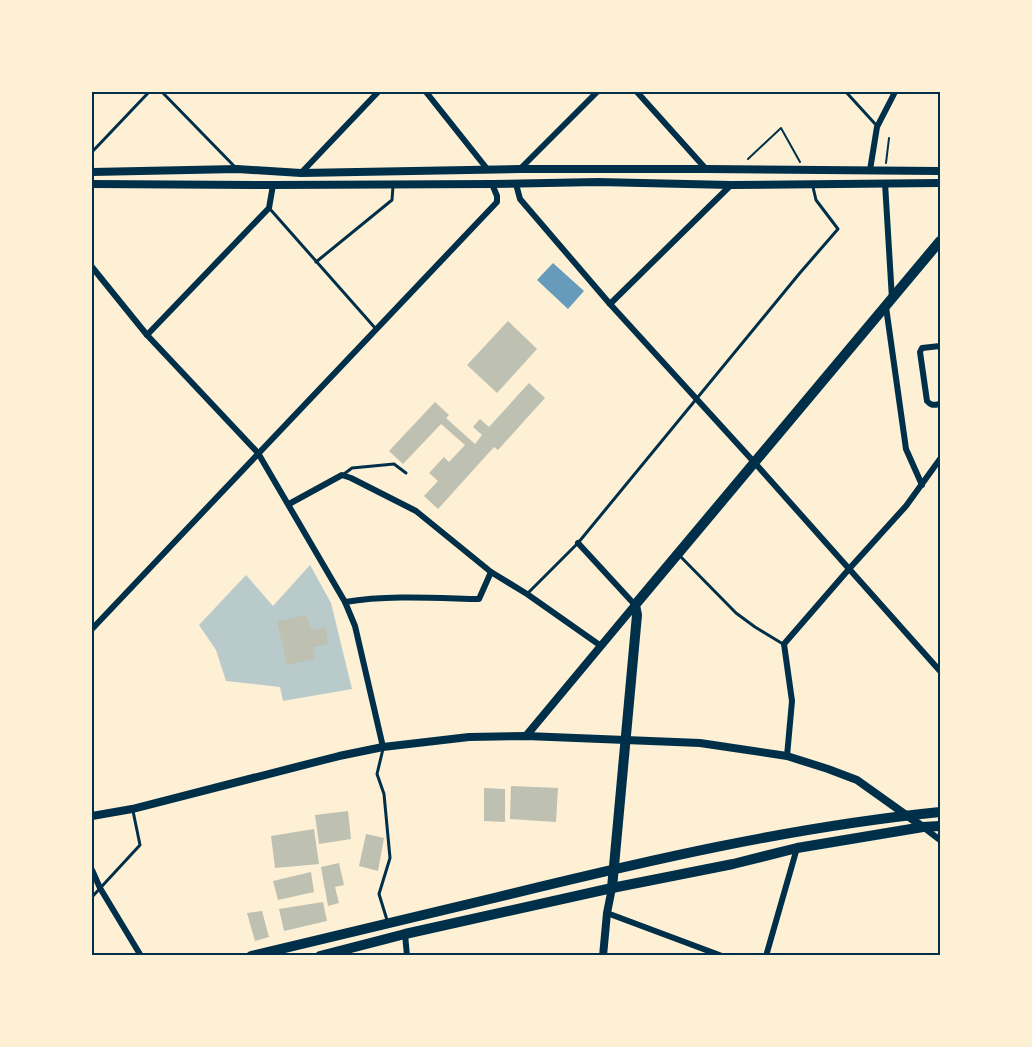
<svg xmlns="http://www.w3.org/2000/svg" width="1032" height="1047" font-family="Lato,sans-serif">
<style>
.green{fill:#b9caca}
.water{fill:#669bbc}
.building{fill:#bec0b2}
.lines{fill:none;stroke-linecap:round;stroke-linejoin:round}
.path{stroke:#003049;stroke-width:2}
.service{stroke:#003049;stroke-width:3}
.minor{stroke:#003049;stroke-width:6}
.tertiary{stroke:#003049;stroke-width:8}
.primary{stroke:#003049;stroke-width:10}
.trunk{stroke:#003049;stroke-width:10}
.neatline{fill:none;stroke:#003049;stroke-width:2}
</style>
<rect width="100%" height="100%" fill="#fdf0d5"/>
<!-- green -->
<path class="green" d="M310 565 331 603 352 689 283 701 280 687 226 681 216 650 199 625 246 575 273 606Z"/>
<!-- water -->
<path class="water" d="M553 263 584 291 568 309 537 280Z"/>
<!-- building -->
<g class="building">
<path d="M508 321 537 349 497 393 467 365Z"/>
<path d="M529 383 545 398 498 450 494 447 438 509 424 496 438 481 429 473 444 457 449 462 465 445 441 424 403 464 389 451 435 402 449 415 446 418 475 444 482 435 473 427 480 419 489 427Z"/>
<path d="M306 615 312 630 326 627 328 644 313 647 315 659 287 665 277 621Z"/>
<path d="M511 786 558 788 556 822 510 819Z"/>
<path d="M484 788 505 789V822L484 821Z"/>
<path d="M348 811 351 839 319 844 315 815Z"/>
<path d="M314 829 319 864 275 868 271 836Z"/>
<path d="M366 834 384 838 378 871 359 866Z"/>
<path d="M339 863 344 885 335 887 339 903 328 906 321 867Z"/>
<path d="M311 872 314 892 278 900 273 881Z"/>
<path d="M323 902 327 921 284 931 279 909Z"/>
<path d="M262 911 269 937 255 941 247 913Z"/>
</g>
<g class="lines">
<!-- path -->
<g class="path">
<path d="M748 159 781 128 800 162"/>
<path d="M886 163 889 138"/>
</g>
<!-- service -->
<g class="service">
<path d="M162 92 236 168"/>
<path d="M846 92 877 126"/>
<path d="M92 152 149 92"/>
<path d="M270 209 376 329"/>
<path d="M316 262 392 200 393 186"/>
<path d="M344 474 352 468 394 464 406 473"/>
<path d="M679 555 736 613 755 627 783 644"/>
<path d="M527 594 578 543 799 274 838 229 816 200 813 187"/>
<path d="M383 749 377 774 384 794 390 858 379 894 387 920"/>
<path d="M92 897 140 845 133 811"/>
</g>
<!-- minor -->
<g class="minor">
<path d="M426 92 488 170"/>
<path d="M637 92 706 169"/>
<path d="M520 169 597 92"/>
<path d="M870 170 877 127 895 92"/>
<path d="M301 173 378 92"/>
<path d="M885 183 892 299"/>
<path d="M516 184 520 199 610 304 754 462 940 671"/>
<path d="M92 267 147 335 258 453 345 602 355 626 383 747"/>
<path d="M610 304 731 185"/>
<path d="M886 307 906 449 922 485"/>
<path d="M147 335 269 208 273 185"/>
<path d="M940 346 922 348 920 352 927 401C931 406 934 405 940 404"/>
<path d="M289 504 342 475 351 478 416 511 491 572"/>
<path d="M578 543 635 605"/>
<path d="M345 602C389 595 434 598 479 599L491 572 527 594 601 646"/>
<path d="M92 629 497 202V196L492 184"/>
<path d="M787 756 792 701 784 644 849 569 906 506 940 459"/>
<path d="M923 827 940 840"/>
<path d="M92 870 100 888 141 956"/>
<path d="M607 913 722 956"/>
<path d="M405 934 407 956"/>
<path d="M766 956 797 848"/>
</g>
<!-- tertiary -->
<g class="tertiary">
<path d="M92 172 237 169 301 173 520 169H706L940 171"/>
<path d="M92 184 273 185 492 184 598 182 731 185 940 183"/>
<path d="M526 736 635 605"/>
<path d="M92 816 132 809 339 756 383 747 469 737 526 736 700 743 787 756 828 769 857 780 923 827"/>
<path d="M603 956 607 913 612 888"/>
</g>
<!-- primary -->
<path class="primary" d="M612 888 637 615 635 605 940 241"/>
<!-- trunk -->
<g class="trunk">
<path d="M251 956C332 936 413 917 494 898 641 862 790 827 940 812"/>
<path d="M320 956 405 934 612 888 733 864 797 848 923 827 940 826"/>
</g>
</g>
<!-- border -->
<rect width="1032" height="1047" fill="none" stroke="#fdf0d5" stroke-width="186"/>
<rect x="93" y="93" width="846" height="861" class="neatline"/>
</svg>
